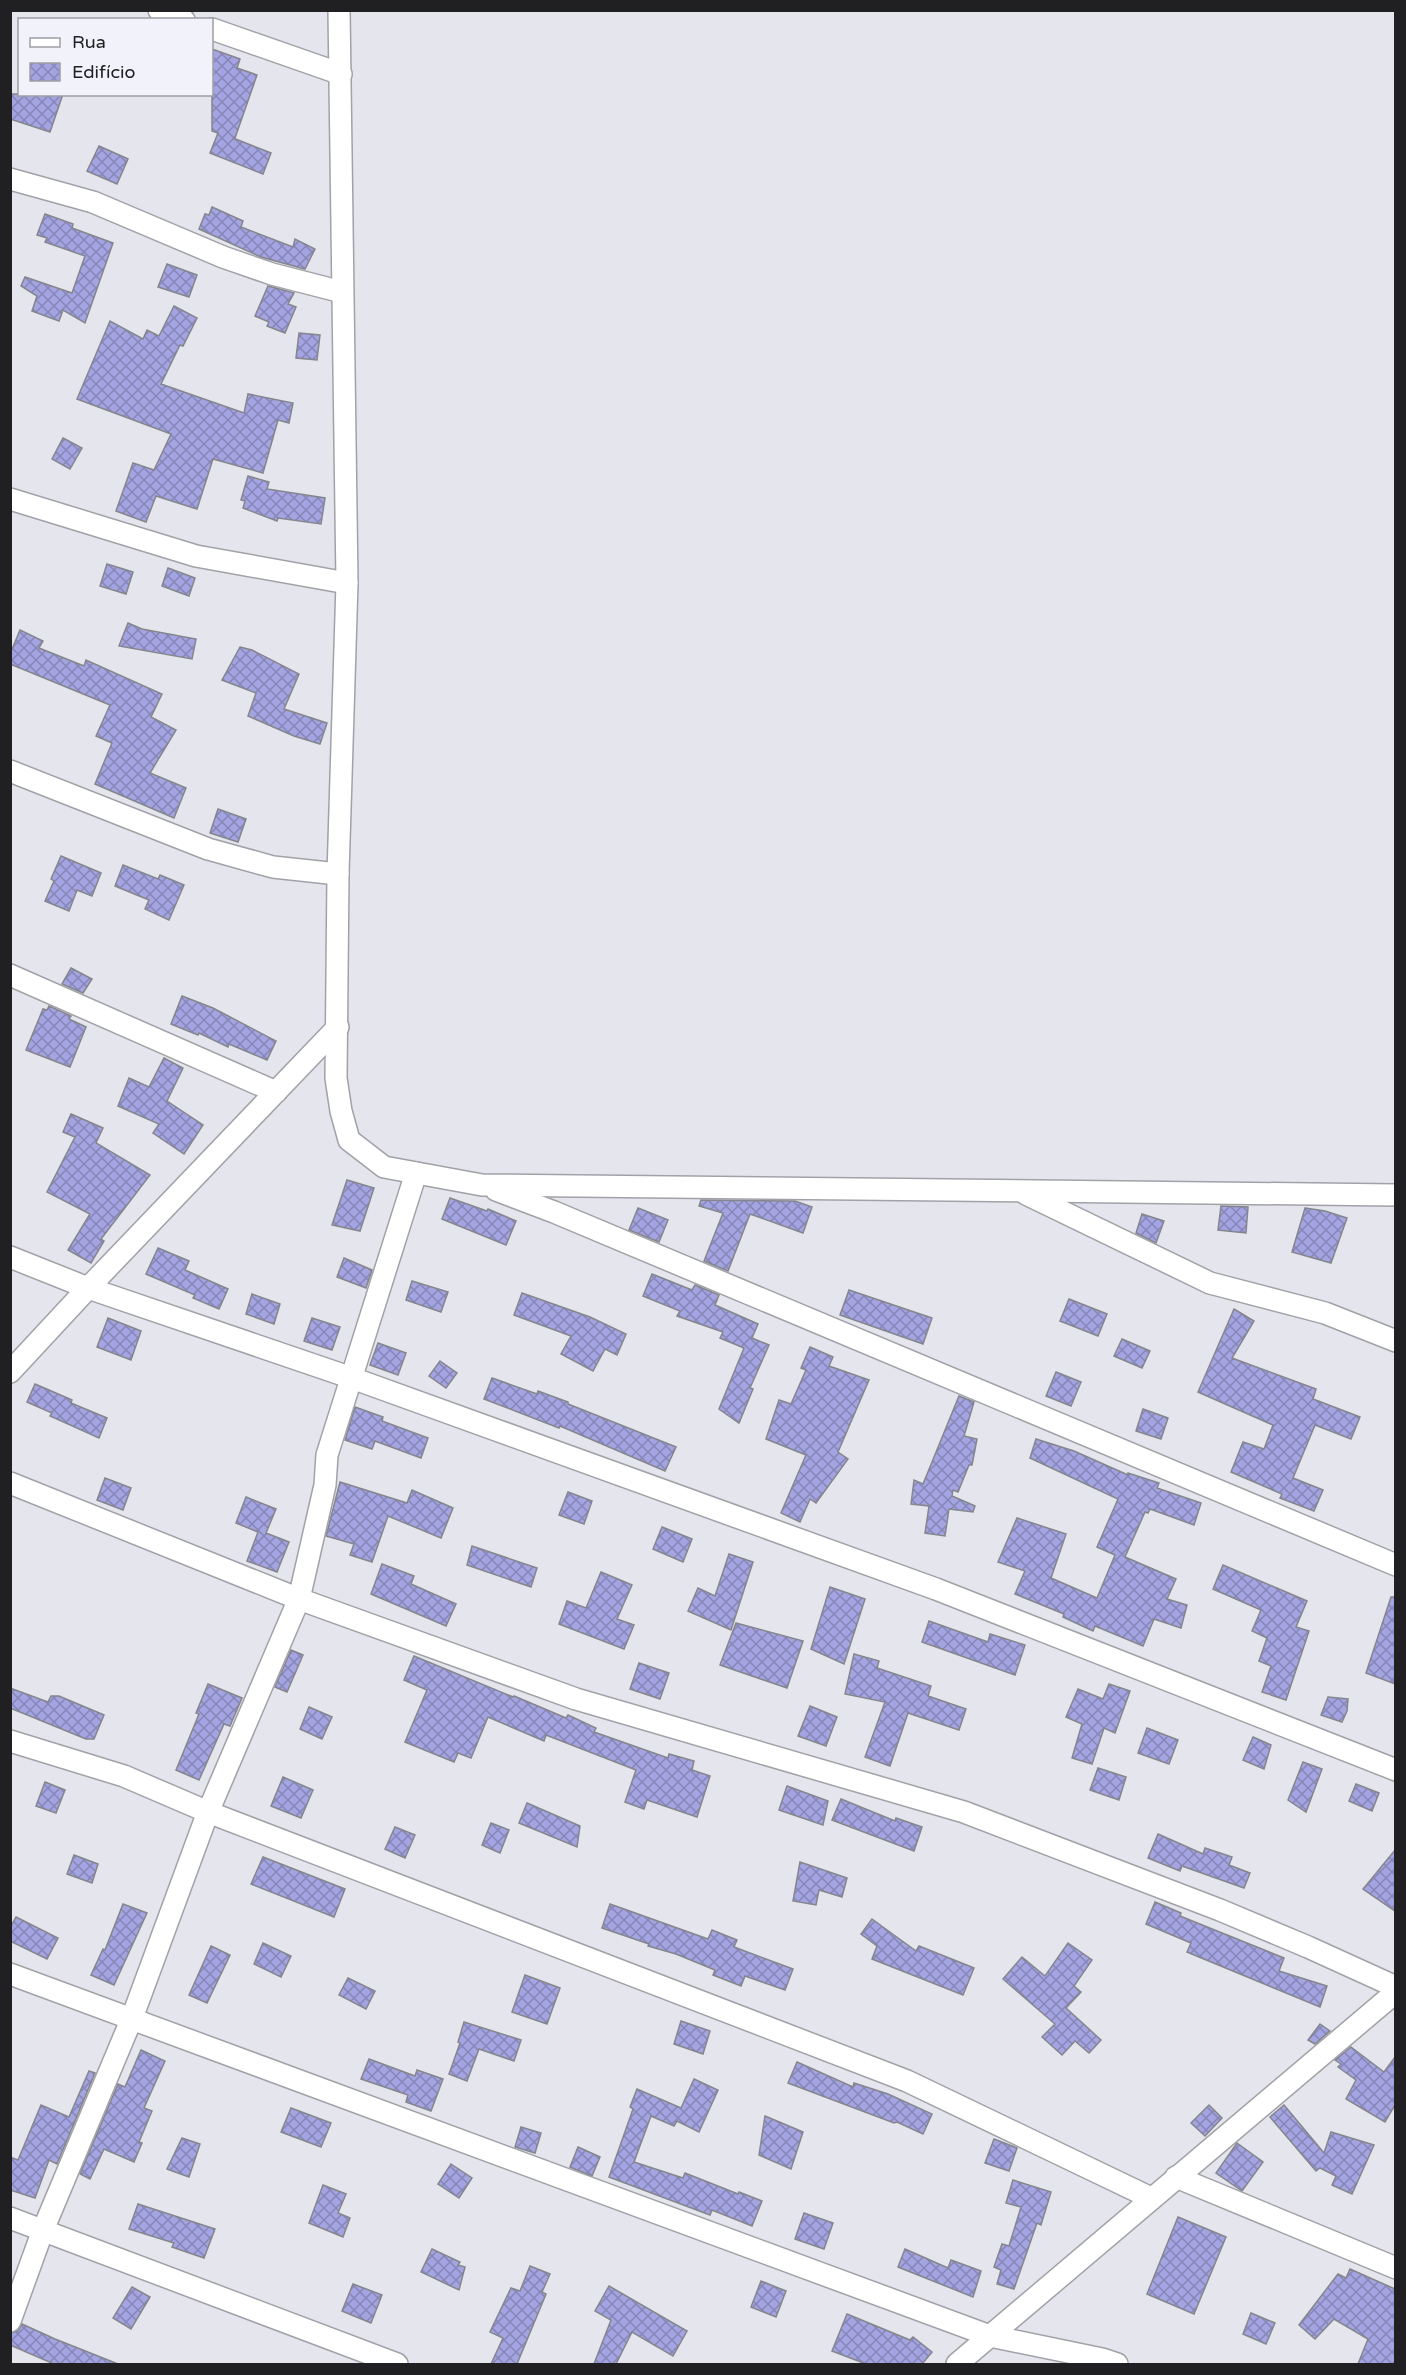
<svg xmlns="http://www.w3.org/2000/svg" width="1406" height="2375" font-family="'Varela Round',sans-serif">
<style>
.building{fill:url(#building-cross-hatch);stroke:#85858c;stroke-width:1.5}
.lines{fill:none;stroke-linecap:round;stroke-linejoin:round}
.street-casing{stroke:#a1a1a8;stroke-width:24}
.street{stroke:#fff;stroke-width:21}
</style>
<defs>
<pattern id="building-cross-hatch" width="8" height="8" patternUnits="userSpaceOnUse" patternTransform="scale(1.5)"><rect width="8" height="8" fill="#a4a4e2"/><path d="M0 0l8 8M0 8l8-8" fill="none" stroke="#8585b7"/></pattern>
</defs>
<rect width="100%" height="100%" fill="#e5e6ed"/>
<!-- building -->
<g class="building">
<path d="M212 49 240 59 237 68 257 75 235 138H233L271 153 263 174 210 153 218 133 212 131Z"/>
<path d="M10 94H63L50 132 10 119Z"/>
<path d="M99 146 128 159 117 184 87 171Z"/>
<path d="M212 207 243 221 241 227 293 247 295 239 315 249 305 269 261 257 199 229 205 214 209 215Z"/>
<path d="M45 214 73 224 72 228 113 243 85 323 63 310 59 321 32 311 37 296 21 286 25 277 72 293 85 256 45 242 47 238 37 235Z"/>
<path d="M167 264 197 275 189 297 158 287Z"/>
<path d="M268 286 294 293 288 304 296 307 285 333 267 326 269 322 255 316Z"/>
<path d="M174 306 197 318 183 346 180 345 161 384 244 413 248 394 293 403 289 423 278 420 263 473 213 459 197 509 156 496 146 522 116 511 133 463 154 470 171 434 77 399 110 321 143 339 147 330 159 336Z"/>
<path d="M299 333 320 335 317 360 296 358Z"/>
<path d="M63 438 82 448 70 469 52 459Z"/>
<path d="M248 476 269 482 267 489 325 498 321 524 278 518 277 521 243 508 245 501 241 500Z"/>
<path d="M107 564 133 572 126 594 100 586Z"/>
<path d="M168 568 195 578 189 596 162 586Z"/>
<path d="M128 623 142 629 196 639 192 659 119 646Z"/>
<path d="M20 630 43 641 39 648 84 666 86 660 162 694 151 717 176 730 150 773 186 788 174 818 95 784 112 743 96 736 110 705 10 664V654Z"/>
<path d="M240 647 252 650 299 674 284 709 327 723 320 744 294 736 248 716 256 693 222 680Z"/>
<path d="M218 809 246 819 238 842 210 833Z"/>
<path d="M61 856 101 873 92 896 77 890 69 911 45 901 54 881 51 879Z"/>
<path d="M123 865 158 879 160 875 184 885 169 920 145 909 149 900 115 886Z"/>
<path d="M71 968 92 979 83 993 62 984Z"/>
<path d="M182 996 213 1008 276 1041 267 1060 229 1044 228 1047 199 1033 198 1035 171 1024Z"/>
<path d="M49 1006 71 1016 69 1019 86 1027 70 1067 26 1050 43 1009 47 1010Z"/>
<path d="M164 1058 183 1068 167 1101 203 1125 184 1154 153 1133 159 1124 118 1106 129 1078 149 1087Z"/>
<path d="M71 1114 103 1128 96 1143 150 1175 101 1239 104 1241 91 1263 68 1250 90 1214 47 1192 75 1137 63 1132Z"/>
<path d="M347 1180 374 1188 360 1231 332 1225Z"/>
<path d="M450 1198 487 1211 488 1209 516 1221 506 1245 442 1219Z"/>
<path d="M701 1200 795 1201 812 1207 803 1233 750 1214 728 1271 704 1261 723 1213 699 1206Z"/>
<path d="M1221 1206 1248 1207 1246 1233 1218 1230Z"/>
<path d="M638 1208 668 1220 659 1242 629 1230Z"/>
<path d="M1305 1208 1325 1211 1347 1218 1331 1263 1292 1252Z"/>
<path d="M1142 1214 1164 1221 1156 1243 1136 1233Z"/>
<path d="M158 1248 189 1261 185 1270 228 1289 219 1309 193 1298 195 1295 146 1274Z"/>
<path d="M344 1258 372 1270 366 1288 337 1277Z"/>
<path d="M652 1274 692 1290 695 1285 719 1295 715 1305 758 1324 752 1338 769 1345 750 1388 753 1389 739 1423 719 1409 744 1348 720 1338 723 1332 677 1316 680 1311 643 1296Z"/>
<path d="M412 1281 448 1292 441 1312 406 1300Z"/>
<path d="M849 1290 932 1318 923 1344 840 1315Z"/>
<path d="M522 1293 590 1317 626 1334 617 1355 605 1349 593 1371 561 1354 571 1336 514 1315Z"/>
<path d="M252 1294 280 1304 274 1324 246 1314Z"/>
<path d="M1069 1299 1107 1314 1098 1336 1060 1321Z"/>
<path d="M1234 1309 1254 1321 1232 1358 1316 1389 1313 1399 1360 1417 1351 1439 1315 1425 1293 1478 1323 1490 1314 1511 1280 1498 1282 1494 1231 1472 1243 1442 1264 1449 1273 1425 1198 1392Z"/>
<path d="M108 1318 141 1331 131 1360 97 1347Z"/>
<path d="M312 1318 340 1327 332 1350 304 1341Z"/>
<path d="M1122 1339 1150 1351 1142 1368 1114 1356Z"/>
<path d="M378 1343 406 1353 398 1375 370 1365Z"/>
<path d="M810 1347 833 1357 829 1366 869 1380 838 1452 848 1459 816 1503 810 1499 800 1522 781 1513 806 1455 766 1439 779 1400 791 1404 806 1370 801 1368Z"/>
<path d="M440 1361 457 1373 446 1388 429 1376Z"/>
<path d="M1056 1372 1081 1382 1071 1406 1046 1396Z"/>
<path d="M492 1378 537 1394 538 1391 568 1402V1404L676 1447 665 1471 560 1426 559 1428 484 1399Z"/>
<path d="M35 1384 72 1400 71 1403 107 1418 99 1438 50 1416 52 1413 27 1402Z"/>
<path d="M959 1396 974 1402 964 1436 977 1439 972 1465H969L958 1492 953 1490 952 1496 975 1506 973 1512 949 1509 945 1536 925 1533 929 1506 911 1504 914 1480 923 1484Z"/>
<path d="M355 1407 383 1417 382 1421 428 1438 421 1458 375 1441 372 1449 345 1440Z"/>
<path d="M1143 1409 1168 1418 1161 1439 1136 1431Z"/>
<path d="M1036 1439 1074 1451 1128 1475V1473L1159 1483 1157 1488 1201 1503 1194 1525 1150 1509 1148 1513 1145 1512 1125 1557 1176 1579 1167 1599 1187 1605 1181 1628 1154 1619 1143 1646 1095 1626 1093 1631 1063 1617 1064 1614 1015 1594 1025 1571 998 1562 1017 1518 1066 1534 1051 1578 1097 1598 1115 1555 1097 1547 1118 1499 1030 1458Z"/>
<path d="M105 1478 131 1488 123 1510 97 1500Z"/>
<path d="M340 1482 407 1503 412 1490 453 1508 441 1538 388 1516 372 1562 350 1555 354 1544 326 1536Z"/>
<path d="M568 1492 592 1501 584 1524 559 1515Z"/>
<path d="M246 1497 276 1509 266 1533 289 1542 277 1572 247 1561 258 1532 236 1523Z"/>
<path d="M662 1527 692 1539 683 1562 653 1549Z"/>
<path d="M472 1546 537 1568 531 1587 467 1565Z"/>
<path d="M729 1554 753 1562 731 1630 688 1611 698 1588 715 1596Z"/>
<path d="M382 1564 414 1576 411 1584 456 1604 446 1626 371 1594Z"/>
<path d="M1223 1565 1307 1601 1296 1627 1309 1631 1286 1700 1262 1692 1271 1666 1259 1661 1267 1638 1252 1631 1261 1610 1213 1589Z"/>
<path d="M601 1572 632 1585 617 1619 634 1625 624 1649 559 1624 567 1601 586 1608Z"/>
<path d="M830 1587 865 1599 844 1664 811 1649Z"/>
<path d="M1391 1597H1395V1684L1366 1673Z"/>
<path d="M929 1621 988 1642 990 1634 1025 1645 1015 1675 922 1642Z"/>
<path d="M736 1623 803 1641 787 1688 720 1665Z"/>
<path d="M291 1650 303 1655 287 1692 275 1687Z"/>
<path d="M854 1654 879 1661 877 1668 931 1686 928 1696 966 1709 959 1730 908 1713 890 1766 865 1757 885 1702 845 1694Z"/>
<path d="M414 1656 513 1697 514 1696 566 1718 568 1715 596 1728 594 1732 668 1758 669 1754 694 1761 692 1770 710 1776 697 1817 647 1800 644 1809 625 1802 636 1770 546 1735 544 1741 488 1717 471 1758 458 1753 454 1762 405 1742 427 1690 404 1680Z"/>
<path d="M639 1663 669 1673 660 1699 630 1689Z"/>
<path d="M208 1684 242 1698 230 1726 224 1724 199 1780 176 1770 199 1714 196 1713Z"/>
<path d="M1109 1684 1130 1691 1115 1733 1104 1728 1092 1764 1072 1758 1082 1724 1066 1717 1078 1689 1103 1699Z"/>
<path d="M10 1688 48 1702 51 1696H59L104 1715 94 1739H86L10 1708Z"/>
<path d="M1328 1697 1348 1699 1347 1711 1342 1722 1321 1715Z"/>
<path d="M810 1706 837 1717 826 1746 798 1736Z"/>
<path d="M309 1707 332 1717 322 1739 300 1729Z"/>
<path d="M1147 1728 1178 1740 1169 1764 1138 1753Z"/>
<path d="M1253 1737 1271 1745 1264 1769 1243 1760Z"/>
<path d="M1303 1762 1322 1769 1306 1812 1288 1800Z"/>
<path d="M1098 1768 1126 1777 1119 1800 1090 1790Z"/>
<path d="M283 1777 313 1790 301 1818 271 1806Z"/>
<path d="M45 1782 65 1790 56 1813 36 1806Z"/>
<path d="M1356 1784 1379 1793 1372 1811 1349 1801Z"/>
<path d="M787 1786 828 1801 823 1825 779 1810Z"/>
<path d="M841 1799 895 1821 896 1818 922 1827 914 1851 832 1820Z"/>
<path d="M527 1803 580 1826 577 1847 519 1823Z"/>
<path d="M491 1823 509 1830 500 1853 482 1845Z"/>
<path d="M395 1827 415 1835 405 1858 385 1849Z"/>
<path d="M1158 1834 1203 1854 1205 1848 1232 1857 1229 1865 1250 1873 1244 1888 1182 1866 1180 1871 1148 1858Z"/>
<path d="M1395 1850V1911L1363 1889Z"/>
<path d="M74 1855 98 1864 92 1883 67 1874Z"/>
<path d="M263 1857 345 1889 334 1917 251 1884Z"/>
<path d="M800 1862 847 1878 842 1897 819 1890 816 1905 793 1901Z"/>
<path d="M1155 1902 1181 1913 1180 1916 1284 1958 1279 1971 1327 1986 1320 2007 1187 1952 1191 1943 1146 1924Z"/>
<path d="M123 1904 147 1913 114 1985 91 1975 103 1949 105 1950Z"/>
<path d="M610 1904 708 1939 712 1930 737 1940 734 1947 793 1969 785 1990 745 1976 741 1986 713 1975 715 1970 676 1954 648 1946 649 1944 602 1928Z"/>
<path d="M16 1917 58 1938 47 1959 10 1941V1928Z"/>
<path d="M872 1919 916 1951 919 1946 974 1968 963 1995 872 1959 877 1946 861 1934Z"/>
<path d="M263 1943 291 1956 281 1977 254 1964Z"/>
<path d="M1068 1943 1092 1960 1074 1986 1081 1992 1066 2008 1101 2040 1089 2053 1075 2041 1062 2055 1042 2037 1055 2024 1003 1979 1022 1957 1045 1976Z"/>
<path d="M211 1946 230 1955 207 2003 189 1995Z"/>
<path d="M525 1975 560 1988 547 2024 512 2012Z"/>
<path d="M348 1978 375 1991 366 2009 339 1995Z"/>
<path d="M681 2021 710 2031 703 2054 674 2044Z"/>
<path d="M464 2022 521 2040 514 2061 479 2049 467 2081 449 2074 460 2043 458 2042Z"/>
<path d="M1320 2024 1330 2031 1315 2044 1308 2040Z"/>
<path d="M1351 2047 1384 2072 1395 2057V2105L1385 2122 1346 2099 1356 2080 1338 2067 1341 2064 1335 2060Z"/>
<path d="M141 2050 165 2061 144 2108 152 2111 139 2142 142 2143 134 2162 104 2149 90 2179 80 2174 118 2084 125 2087Z"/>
<path d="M369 2059 415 2076 417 2070 443 2079 431 2111 406 2102 408 2095 361 2079Z"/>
<path d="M797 2062 853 2087 854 2083 888 2094 932 2114 923 2134 897 2122 894 2123 788 2083Z"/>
<path d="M89 2071 95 2073 57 2164 49 2160 35 2198 10 2190V2157L18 2160 41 2105 69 2117Z"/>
<path d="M694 2079 718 2090 699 2132 677 2121 674 2126 651 2116 634 2162 683 2178 685 2173 738 2194 739 2192 762 2201 752 2226 712 2210 710 2215 609 2177 633 2109 630 2107 637 2089 681 2108Z"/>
<path d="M1209 2105 1222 2118 1205 2136 1191 2123Z"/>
<path d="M1284 2105 1324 2153 1331 2132 1374 2145 1352 2194 1332 2185 1336 2176 1320 2168 1316 2171 1270 2117Z"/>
<path d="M291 2108 331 2123 321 2147 281 2132Z"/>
<path d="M765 2116 803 2132 791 2169 759 2155Z"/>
<path d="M521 2127 541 2133 535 2153 515 2147Z"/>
<path d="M182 2138 200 2144 189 2177 167 2169Z"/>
<path d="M994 2139 1017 2148 1009 2171 985 2163Z"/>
<path d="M1237 2143 1263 2162 1242 2191 1216 2173Z"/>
<path d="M578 2147 600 2157 592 2176 570 2167Z"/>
<path d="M451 2164 472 2178 459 2198 438 2184Z"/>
<path d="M1013 2180 1051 2192 1041 2225 1037 2223 1014 2289 997 2284 1001 2270 994 2267 1002 2244 1009 2246 1021 2207 1006 2203Z"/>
<path d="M323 2185 346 2194 338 2213 350 2218 343 2237 309 2223Z"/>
<path d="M138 2204 215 2229 204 2258 172 2247 174 2243 129 2229Z"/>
<path d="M804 2213 833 2223 824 2249 795 2239Z"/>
<path d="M1178 2217 1226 2237 1194 2314 1147 2294Z"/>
<path d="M432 2249 460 2262 458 2265 465 2267 459 2290 421 2272Z"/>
<path d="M905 2249 948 2268 951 2260 981 2271 973 2297 898 2267Z"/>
<path d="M530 2266 550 2274 542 2292 546 2294 517 2364H491L503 2338 490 2332 511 2288 520 2291Z"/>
<path d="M1350 2269 1395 2289V2364H1358L1368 2339 1334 2319 1315 2339 1299 2325 1338 2274 1346 2278Z"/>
<path d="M761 2281 786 2291 776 2317 751 2307Z"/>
<path d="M353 2284 382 2295 371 2323 342 2311Z"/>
<path d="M609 2286 687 2331 673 2356 632 2332 616 2364H594L611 2320 595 2311Z"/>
<path d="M132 2287 150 2297 131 2329 113 2318Z"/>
<path d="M1251 2313 1275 2323 1266 2344 1243 2334Z"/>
<path d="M847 2314 910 2340 913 2337 932 2352 922 2364H866L832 2351Z"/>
<path d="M22 2324 55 2339 118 2364H54L10 2345V2333L18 2331Z"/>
</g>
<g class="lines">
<defs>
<g id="street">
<path d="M159 10 184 20"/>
<path d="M339 10 347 583 338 874 336 1078 341 1111 349 1140 384 1167 482 1185 1396 1195"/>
<path d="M212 29 341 74"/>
<path d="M10 179 93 202 223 257 272 274 342 292"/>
<path d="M10 499 196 556 347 583"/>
<path d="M10 771 208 849 273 867 338 874"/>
<path d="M10 975 276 1092"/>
<path d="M496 1190 554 1212 1396 1565"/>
<path d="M1026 1194 1210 1283 1325 1313 1396 1341"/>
<path d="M10 1257 88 1288 352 1378 936 1589 1396 1770"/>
<path d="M10 1372 88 1288 338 1027"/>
<path d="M10 1483 299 1599 576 1699 964 1812 1220 1910 1308 1947 1396 1987"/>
<path d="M10 1741 124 1776 208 1812 907 2081 1151 2198"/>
<path d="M10 1974 990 2336 1102 2359 1117 2364"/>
<path d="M1176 2177 1396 2268"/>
<path d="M10 2218 397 2364"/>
<path d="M10 2321 43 2230 132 2018 208 1812 299 1599 325 1485 327 1455 416 1173"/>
<path d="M957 2364 1396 1992"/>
</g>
</defs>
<!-- street casing -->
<use href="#street" class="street-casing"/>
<!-- street -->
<use href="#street" class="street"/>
</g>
<!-- border -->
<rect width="1406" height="2375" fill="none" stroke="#202022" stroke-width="24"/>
<!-- legend -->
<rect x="18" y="18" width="195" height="78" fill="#f2f3fa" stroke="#9e9fa4" stroke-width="1.5"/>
<rect x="30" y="38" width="30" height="9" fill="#ffffff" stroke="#9e9fa4" stroke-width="1.5"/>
<text x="72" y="48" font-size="18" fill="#202022">Rua</text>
<rect x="30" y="63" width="30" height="18" fill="url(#building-cross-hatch)" stroke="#9e9fa4" stroke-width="1.5"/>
<text x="72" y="78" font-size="18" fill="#202022">Edifício</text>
</svg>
